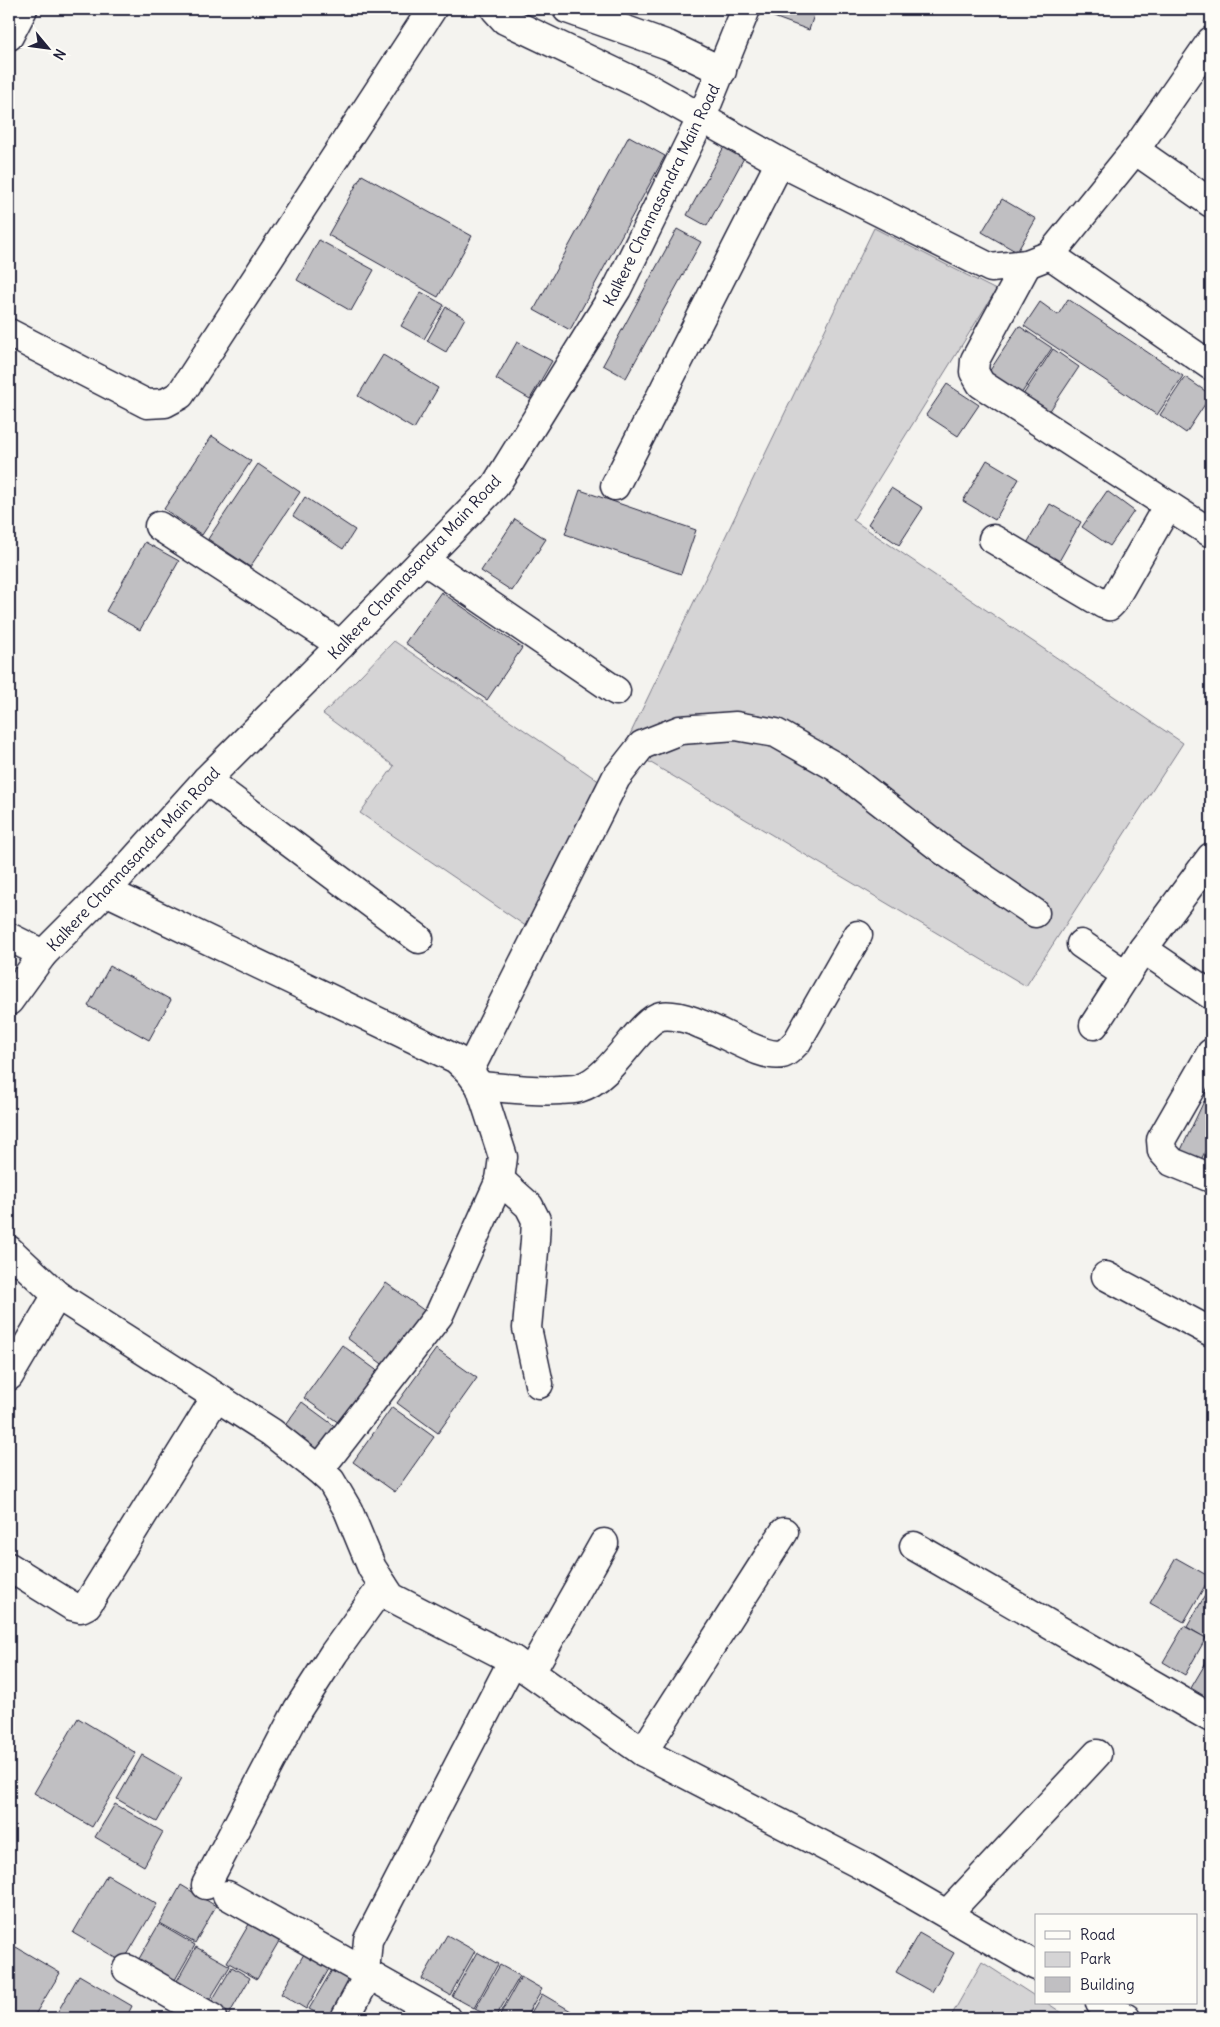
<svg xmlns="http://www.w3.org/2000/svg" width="1220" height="2027" font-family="Delius,sans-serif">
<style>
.green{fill:#d5d4d5;stroke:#7c7b88}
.building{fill:#c0bfc2;stroke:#22223b}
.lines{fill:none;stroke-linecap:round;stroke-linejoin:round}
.minor-casing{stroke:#22223b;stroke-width:31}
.major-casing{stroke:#22223b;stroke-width:31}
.minor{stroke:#fdfcf7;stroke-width:28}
.major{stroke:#fdfcf7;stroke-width:28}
.labels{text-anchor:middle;stroke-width:4;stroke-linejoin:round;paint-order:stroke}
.street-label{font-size:16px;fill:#22223b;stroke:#fdfcf7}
</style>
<rect width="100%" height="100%" fill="#f4f3ef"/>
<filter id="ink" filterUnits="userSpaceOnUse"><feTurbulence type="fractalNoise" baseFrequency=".02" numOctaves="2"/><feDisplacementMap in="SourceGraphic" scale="10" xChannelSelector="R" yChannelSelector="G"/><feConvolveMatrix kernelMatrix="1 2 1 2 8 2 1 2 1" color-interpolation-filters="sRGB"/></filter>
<g filter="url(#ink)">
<!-- green -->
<g class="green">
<path d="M874 228 996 290 853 520 1183 743 1026 986 624 747Z"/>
<path d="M394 641 606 786 530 929 360 813 394 766 323 714Z"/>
<path d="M982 1962 1036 1997V2003H1047L1070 2018H950Z"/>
</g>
<!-- building -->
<g class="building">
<path d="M774 9H816L809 30 771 16Z"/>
<path d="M629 136 665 156 570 330 534 310Z"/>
<path d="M725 145 745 156 707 226 687 215Z"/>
<path d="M362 175 472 236 438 297 328 235Z"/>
<path d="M1002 199 1036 219 1017 252 982 232Z"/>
<path d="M677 229 701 242 626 378 603 365Z"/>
<path d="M319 240 374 270 351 311 297 280Z"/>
<path d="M421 292 444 305 424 339 401 326Z"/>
<path d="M1068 299 1183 376 1157 415 1024 326 1040 302 1058 315Z"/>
<path d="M446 307 465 318 446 352 427 341Z"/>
<path d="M1019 326 1052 348 1019 397 987 375Z"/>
<path d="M517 342 552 361 530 399 496 379Z"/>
<path d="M1053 349 1079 367 1047 415 1021 398Z"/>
<path d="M383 355 438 388 414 429 358 396Z"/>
<path d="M1185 377 1211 395 1186 433 1160 415Z"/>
<path d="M947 384 979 405 958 436 926 415Z"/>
<path d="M212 436 251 461 202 535 164 509Z"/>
<path d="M987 460 1019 479 995 520 963 501Z"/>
<path d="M258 464 300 492 250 567 208 539Z"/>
<path d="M891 488 923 508 899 545 868 524Z"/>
<path d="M580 490 696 530 681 574 565 534Z"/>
<path d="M1107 491 1134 511 1110 546 1082 527Z"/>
<path d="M305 497 355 530 343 549 293 516Z"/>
<path d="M1050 504 1081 522 1058 563 1026 545Z"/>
<path d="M515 519 546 539 512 591 481 571Z"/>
<path d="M145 542 179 561 140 630 106 611Z"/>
<path d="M441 592 522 648 487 700 405 643Z"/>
<path d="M110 966 171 1000 149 1040 88 1006Z"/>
<path d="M1204 1101 1211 1105V1139L1201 1160 1181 1150Z"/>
<path d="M1211 1145V1160L1205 1158Z"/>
<path d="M386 1283 429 1314 389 1369 347 1338Z"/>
<path d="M342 1345 383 1375 346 1428 304 1398Z"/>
<path d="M436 1349 477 1378 438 1433 397 1403Z"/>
<path d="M302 1402 340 1430 319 1459 281 1431Z"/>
<path d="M392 1407 434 1437 395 1492 353 1462Z"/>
<path d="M1176 1558 1210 1577 1184 1622 1150 1603Z"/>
<path d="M1211 1585V1641L1187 1627Z"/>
<path d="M1184 1626 1206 1638 1185 1675 1163 1662Z"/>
<path d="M1211 1654V1700L1191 1688Z"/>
<path d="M78 1718 136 1753 92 1827 34 1793Z"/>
<path d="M142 1755 182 1778 157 1822 117 1799Z"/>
<path d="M115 1804 163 1832 144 1866 95 1837Z"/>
<path d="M107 1875 157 1904 123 1962 73 1933Z"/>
<path d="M181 1885 216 1906 195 1943 160 1923Z"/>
<path d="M252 1919 282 1936 257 1979 227 1962Z"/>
<path d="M159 1924 195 1945 172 1985 136 1964Z"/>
<path d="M919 1933 954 1953 932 1992 896 1972Z"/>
<path d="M447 1935 475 1951 450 1995 422 1979Z"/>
<path d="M16 1947 60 1973 33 2018H9V1959Z"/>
<path d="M196 1947 230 1966 205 2007 173 1988Z"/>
<path d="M477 1952 498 1964 474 2008 452 1996Z"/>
<path d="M304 1954 329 1969 306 2009 281 1994Z"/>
<path d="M500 1965 520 1976 495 2018H492L475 2009Z"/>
<path d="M232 1967 250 1978 227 2018H223L207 2009Z"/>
<path d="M332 1970 359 1985 340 2018H326L309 2009Z"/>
<path d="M79 1975 132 2006 126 2018H54Z"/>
<path d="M521 1977 542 1989 525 2018H498Z"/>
<path d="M542 1994 571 2011 567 2018H528Z"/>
<path d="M573 2012 584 2018H570Z"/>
</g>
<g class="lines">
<defs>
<g id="minor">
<path d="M495 9 505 20 650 89 780 162 991 268 1027 264 1050 255 1135 150 1211 41"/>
<path d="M567 9 668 45 722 71"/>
<path d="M9 36 23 9"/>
<path d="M1135 150 1211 203"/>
<path d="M1050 255 1211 366"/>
<path d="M1027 264 975 360 974 372 981 384 1211 533"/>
<path d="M9 333 147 404 165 403 180 395 432 9"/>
<path d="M615 486 780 162"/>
<path d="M159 526 341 645"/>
<path d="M993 539 1103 604 1109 606 1112 603 1168 505"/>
<path d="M424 560 616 691"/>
<path d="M206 780 419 939"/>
<path d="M106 891 456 1059 469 1071 480 1086 503 1157 500 1180 439 1315 319 1470"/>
<path d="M9 937 43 954"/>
<path d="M1081 944 1126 975"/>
<path d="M1143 949 1211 995"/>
<path d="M1094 1025 1143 949 1211 857"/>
<path d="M1211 1053 1161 1140 1162 1151 1172 1162 1211 1178"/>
<path d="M469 1071 616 778 642 745 680 730 736 726 776 733 836 767 944 851 1035 913"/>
<path d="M480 1086C507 1088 533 1092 560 1090 566 1089 573 1090 579 1088 614 1078 638 1021 661 1016 696 1010 757 1061 782 1054 787 1053 793 1046 797 1042L858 935"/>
<path d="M500 1180 529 1206 536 1220 535 1240 527 1328 539 1384"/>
<path d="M9 1250 57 1295 271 1432 319 1470 331 1481 348 1510 372 1568 391 1597 513 1660 643 1752 865 1867 1036 1966"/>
<path d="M1106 1276 1211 1332"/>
<path d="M9 1376 57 1295"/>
<path d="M914 1546 1211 1718"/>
<path d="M9 1567 72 1606 81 1608 87 1605 216 1397"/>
<path d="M531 1672 604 1543"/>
<path d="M643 1752 784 1532"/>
<path d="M206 1885 298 1709 334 1653 383 1585"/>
<path d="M227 1895 446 2018"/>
<path d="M947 1914 1097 1754"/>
<path d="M127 1969 212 2018"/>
<path d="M1100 2003 1126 2018"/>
<path d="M345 2018 364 1983 368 1940 513 1660"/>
</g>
<path id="major" d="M9 1001 43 954 106 891 206 780 328 658 495 486 617 289 702 117 746 9"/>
</defs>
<!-- minor casing -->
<use href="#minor" class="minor-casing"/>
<!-- major casing -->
<use href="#major" class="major-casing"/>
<!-- minor -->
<use href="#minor" class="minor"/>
<!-- major -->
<use href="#major" class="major"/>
</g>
</g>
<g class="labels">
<!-- street labels -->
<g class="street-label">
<text transform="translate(661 195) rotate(-64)" y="6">Kalkere Channasandra Main Road</text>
<text transform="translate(414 567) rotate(-47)" y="6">Kalkere Channasandra Main Road</text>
<text transform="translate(133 859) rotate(-47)" y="6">Kalkere Channasandra Main Road</text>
</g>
</g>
<!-- margin -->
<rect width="1220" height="2027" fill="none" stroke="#fdfcf7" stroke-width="30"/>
<rect x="15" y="15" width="1190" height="1997" fill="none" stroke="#22223b" stroke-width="2" filter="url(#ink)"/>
<!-- legend -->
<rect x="1035" y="1914" width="162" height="90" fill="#fdfcf7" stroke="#a5a5ac"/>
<rect x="1045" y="1931" width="25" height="8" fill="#fdfcf7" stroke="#a5a5ac"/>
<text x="1080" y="1940" font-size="15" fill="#22223b">Road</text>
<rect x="1045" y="1952" width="25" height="15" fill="#d5d4d5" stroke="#a5a5ac"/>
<text x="1080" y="1964" font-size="15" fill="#22223b">Park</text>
<rect x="1045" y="1977" width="25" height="15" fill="#c0bfc2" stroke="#a5a5ac"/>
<text x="1080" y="1990" font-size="15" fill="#22223b">Building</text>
<!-- north arrow -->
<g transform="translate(48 48) rotate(119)" stroke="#fdfcf7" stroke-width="4" paint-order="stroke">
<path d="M0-4L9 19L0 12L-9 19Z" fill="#22223b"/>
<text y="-8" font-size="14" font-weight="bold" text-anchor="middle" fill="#22223b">N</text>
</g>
</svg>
